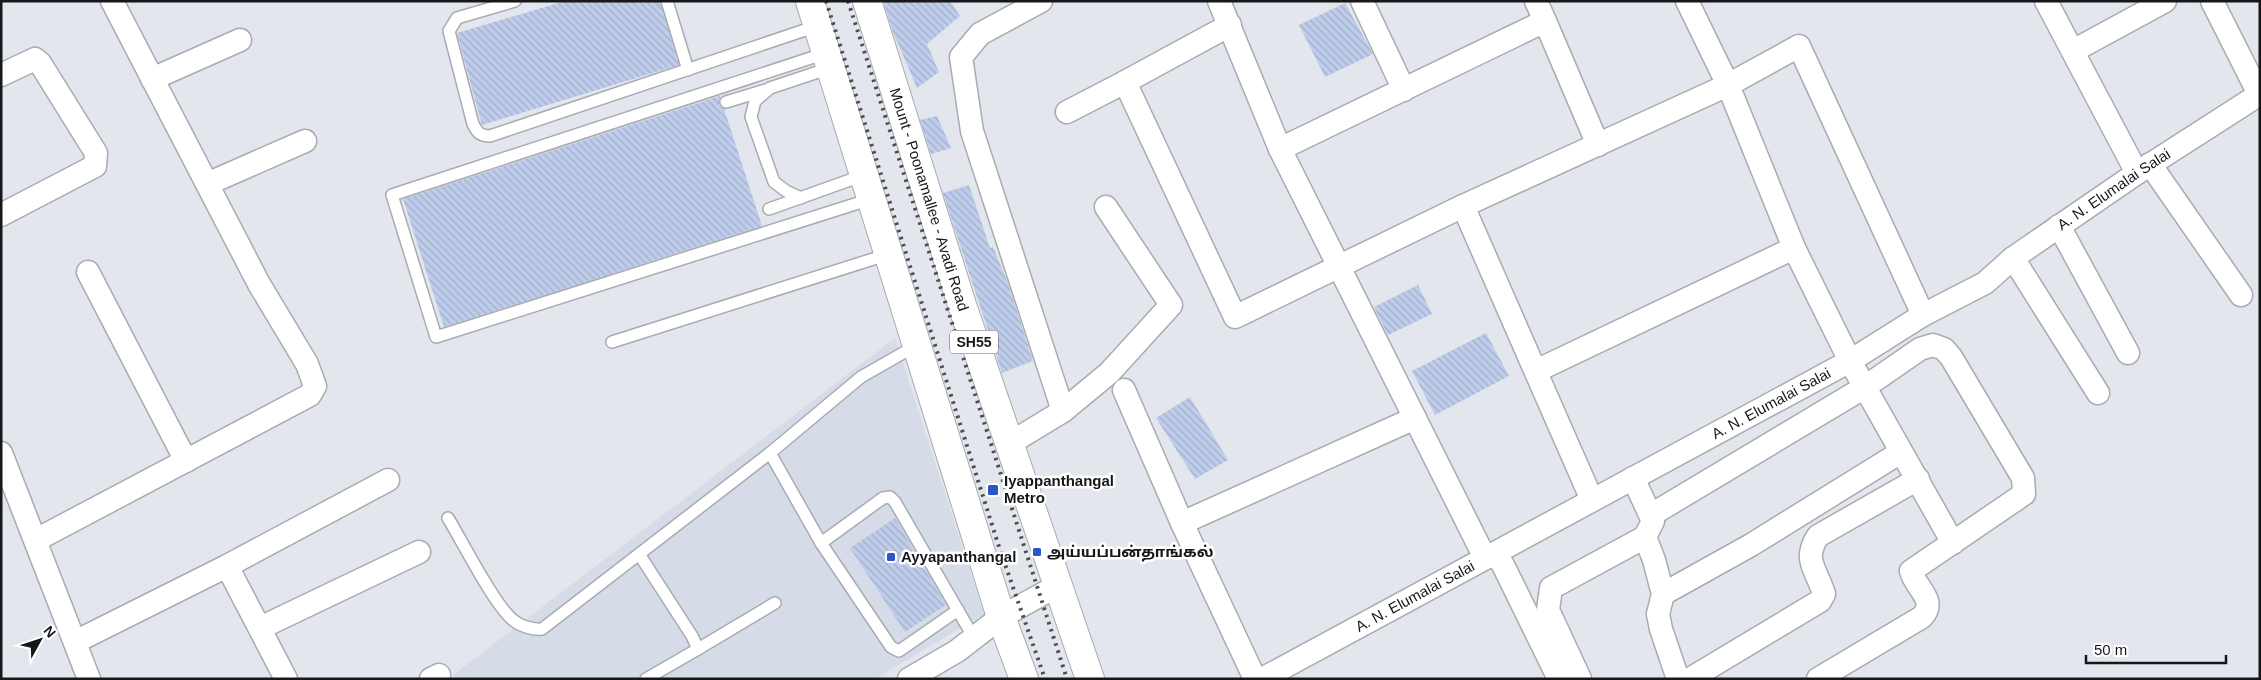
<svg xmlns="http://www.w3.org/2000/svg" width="2261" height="680" font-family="Arial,'Noto Sans Tamil',sans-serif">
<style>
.built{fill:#d5dce8}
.building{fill:url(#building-back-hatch)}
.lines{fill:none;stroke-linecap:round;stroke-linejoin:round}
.lane-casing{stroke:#a8abb1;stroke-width:14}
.street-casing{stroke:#a8abb1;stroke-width:25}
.primary-casing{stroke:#a8abb1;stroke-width:30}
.lane{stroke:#fff;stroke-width:11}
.street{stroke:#fff;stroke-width:22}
.primary{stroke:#fff;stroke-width:28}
.rail{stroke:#4c4e51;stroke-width:4;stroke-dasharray:2.5 5;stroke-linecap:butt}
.poi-dot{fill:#2b57c6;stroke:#fff;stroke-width:2}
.labels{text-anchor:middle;stroke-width:5;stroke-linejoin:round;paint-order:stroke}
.shield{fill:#fff;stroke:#5c5d5e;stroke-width:1}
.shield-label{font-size:14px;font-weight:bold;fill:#161719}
.street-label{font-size:15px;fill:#161719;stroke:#fff}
.poi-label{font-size:15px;font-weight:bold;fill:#161719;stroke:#fff;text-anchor:start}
</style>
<defs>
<pattern id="building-back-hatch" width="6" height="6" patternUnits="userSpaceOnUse" patternTransform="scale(1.25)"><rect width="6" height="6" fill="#becdeb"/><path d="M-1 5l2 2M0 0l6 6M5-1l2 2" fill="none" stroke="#a3afc9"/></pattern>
</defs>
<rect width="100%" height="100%" fill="#e3e6ec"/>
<!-- built -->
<path class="built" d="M895 338 984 614 875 679H454L453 675Z"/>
<!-- building -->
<g class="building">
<path d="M565 1H660L679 65 482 125 457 33Z"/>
<path d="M883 1H950L960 16 927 44 939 72 917 88 893 32Z"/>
<path d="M1345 3 1373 54 1325 77 1299 25Z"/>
<path d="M720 96 719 105 724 109 762 226 444 327 403 199Z"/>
<path d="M937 116 951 148 931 154 920 120Z"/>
<path d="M969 185 990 248 993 247 1008 283 1033 361 1002 373 943 193Z"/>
<path d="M1418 285 1432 314 1388 335 1374 307Z"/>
<path d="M1486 333 1509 376 1435 415 1412 371Z"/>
<path d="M1190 397 1228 460 1195 479 1156 418Z"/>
<path d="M895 518 946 605 905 632 850 548Z"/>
</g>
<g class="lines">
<defs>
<g id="lane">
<path d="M515 1 457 18 449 31 473 124C477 132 480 136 490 136L817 26"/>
<path d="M667 1 688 70"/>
<path d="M826 53 392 195 436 337 871 199"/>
<path d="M726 102 766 90"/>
<path d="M801 198 786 191 774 182 751 117 755 101 770 88 830 68"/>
<path d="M769 209 864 175"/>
<path d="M612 342 889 254"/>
<path d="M917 345 861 377 770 453 821 543 891 647 899 651 958 610"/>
<path d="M448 518C462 541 495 606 513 620 520 626 533 630 542 629L770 453"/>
<path d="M821 543 883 498 890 497 895 502 974 638"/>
<path d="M639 554 692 636 698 649 646 679"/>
<path d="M698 649 775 603"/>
</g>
<g id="street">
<path d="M1041 1 980 34 961 57 972 131 1063 411 1109 373 1171 305 1106 207"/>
<path d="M1219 1 1280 149 1485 558"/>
<path d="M1362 1 1404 90"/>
<path d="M1536 1 1545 21"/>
<path d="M1687 1 1728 85 1794 248 1850 361 1953 543"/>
<path d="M2046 1 2137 173"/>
<path d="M2212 1 2260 96"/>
<path d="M1230 25 1125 82 1235 317 1463 206 1728 85 1799 46 1923 315"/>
<path d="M2073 51 2165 1"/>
<path d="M1 75 35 59 40 63 96 153 95 166 1 215"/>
<path d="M152 79 240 40"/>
<path d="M1067 112 1125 82"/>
<path d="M1280 149 1545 21 1598 145"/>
<path d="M2150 164 2241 295"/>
<path d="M207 184 305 141"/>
<path d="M1463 206 1592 500"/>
<path d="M2059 226 2128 353"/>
<path d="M2013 258 2098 393"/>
<path d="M88 272 186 461"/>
<path d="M1536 371 1794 248"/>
<path d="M1124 390 1182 523"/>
<path d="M1009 444 1063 411"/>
<path d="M1 453 89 679"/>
<path d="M1633 478 1653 521 1645 537 1654 560 1663 594 1658 614 1661 629 1678 679"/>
<path d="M1651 515 1865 387 1920 349 1933 345 1944 349 1951 357 2023 478 2024 494 1911 571C1915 588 1938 600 1922 617L1818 679"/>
<path d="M36 540 310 395 315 386 307 364 259 284 112 1"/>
<path d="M1495 553 1503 565 1559 679"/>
<path d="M227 566 286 679"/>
<path d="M1663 594 1751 545 1901 452"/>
<path d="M260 628 419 552"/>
<path d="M75 642 227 566 388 480"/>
<path d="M431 679 439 675"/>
<path d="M909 679 957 651 1001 617 1057 586"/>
<path d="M1255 679 1182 523 1415 418"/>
<path id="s1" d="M1262 679 1850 361 1923 315 1985 283 2013 258 2137 173 2260 94"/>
<path d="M1580 679 1548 610 1551 588 1645 537"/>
<path d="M1690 679 1820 601 1824 594C1817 570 1802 560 1818 536L1918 479"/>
</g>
<g id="primary">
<path d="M810 1 1001 617 1024 679"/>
<path id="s2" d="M867 1 962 305 1090 679"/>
</g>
</defs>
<!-- lane casing -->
<use href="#lane" class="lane-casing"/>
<!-- street casing -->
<use href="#street" class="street-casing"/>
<!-- primary casing -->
<use href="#primary" class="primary-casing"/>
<!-- lane -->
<use href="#lane" class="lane"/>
<!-- street -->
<use href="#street" class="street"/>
<!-- primary -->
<use href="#primary" class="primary"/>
<!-- rail -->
<g class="rail">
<path d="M826 1 1000 550 1045 679"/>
<path d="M848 1 1067 679"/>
</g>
</g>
<!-- markers -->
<g class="poi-dot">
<rect x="987" y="484" width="12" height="12" rx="2.5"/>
<rect x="1032" y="547" width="10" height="10" rx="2.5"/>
<rect x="886" y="552" width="10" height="10" rx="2.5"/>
</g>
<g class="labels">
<!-- shield labels -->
<rect class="shield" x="950" y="330.5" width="48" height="23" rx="4"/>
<g class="shield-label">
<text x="974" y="347">SH55</text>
</g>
<!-- street labels -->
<g class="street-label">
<text dy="5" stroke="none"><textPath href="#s1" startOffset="984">A. N. Elumalai Salai</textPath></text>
<text dy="5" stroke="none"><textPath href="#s2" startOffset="208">Mount - Poonamallee - Avadi Road</textPath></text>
<text dy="5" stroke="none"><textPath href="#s1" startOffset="579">A. N. Elumalai Salai</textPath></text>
<text dy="5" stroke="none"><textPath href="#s1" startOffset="174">A. N. Elumalai Salai</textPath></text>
</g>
<!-- poi labels -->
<g class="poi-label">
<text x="1004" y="486">Iyappanthangal<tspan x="1004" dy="17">Metro</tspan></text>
<text x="1047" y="557">அய்யப்பன்தாங்கல்</text>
<text x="901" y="562">Ayyapanthangal</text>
</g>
</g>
<!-- border -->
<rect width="2261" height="680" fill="none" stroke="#161719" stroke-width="5"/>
<!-- north arrow -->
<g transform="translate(40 640) rotate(50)" stroke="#ffffff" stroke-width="4" paint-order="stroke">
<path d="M0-4L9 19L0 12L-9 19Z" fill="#161719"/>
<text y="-8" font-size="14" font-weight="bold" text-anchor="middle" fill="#161719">N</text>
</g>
<!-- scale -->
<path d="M2086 655v8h140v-8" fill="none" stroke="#161719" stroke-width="2.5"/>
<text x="2094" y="655" font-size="15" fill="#161719" stroke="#ffffff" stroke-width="4" paint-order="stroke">50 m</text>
</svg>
